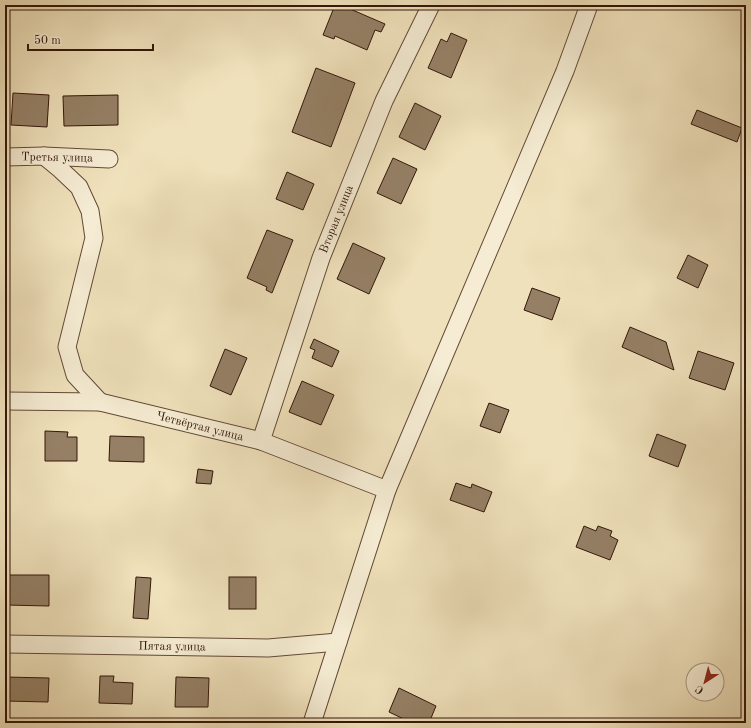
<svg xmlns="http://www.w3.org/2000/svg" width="751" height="728" font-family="'Old Standard TT',serif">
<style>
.building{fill:#958066;stroke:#341609}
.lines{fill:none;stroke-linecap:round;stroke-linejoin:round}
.minor-casing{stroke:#634936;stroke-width:19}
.minor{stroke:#f5ecd3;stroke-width:17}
.labels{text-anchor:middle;stroke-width:3;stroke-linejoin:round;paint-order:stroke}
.street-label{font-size:12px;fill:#341609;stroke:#f5ecd3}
</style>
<rect width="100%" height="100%" fill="#efe1bb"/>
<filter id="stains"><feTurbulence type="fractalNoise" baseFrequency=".005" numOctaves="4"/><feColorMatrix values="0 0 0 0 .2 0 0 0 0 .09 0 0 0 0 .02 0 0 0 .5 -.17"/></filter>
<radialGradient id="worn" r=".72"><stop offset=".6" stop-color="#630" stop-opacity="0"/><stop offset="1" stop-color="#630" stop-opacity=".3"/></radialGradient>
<!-- building -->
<g class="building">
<path d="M335 5H341L385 24 381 32 375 30 367 50 335 36 334 39 323 35Z"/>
<path d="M451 33 467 40 451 78 428 68 441 39 447 42Z"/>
<path d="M316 68 355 83 331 147 292 132Z"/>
<path d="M13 93 49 95 47 127 11 125Z"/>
<path d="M118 95V125L64 126 63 96Z"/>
<path d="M415 103 441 116 425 150 399 137Z"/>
<path d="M697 110 742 128 737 142 691 124Z"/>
<path d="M393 158 417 169 401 204 377 193Z"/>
<path d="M287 172 314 184 303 210 276 199Z"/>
<path d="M5 183H8L7 210H5Z"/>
<path d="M267 230 293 240 272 293 266 290 267 287 247 278Z"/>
<path d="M353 243 385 258 369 294 337 279Z"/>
<path d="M688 255 708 265 698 288 677 278Z"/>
<path d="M532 288 560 298 552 320 524 310Z"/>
<path d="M630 327 666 342 674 370 622 347Z"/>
<path d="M314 339 339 351 332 367 312 358 315 350 310 348Z"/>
<path d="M225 349 247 358 231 395 210 386Z"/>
<path d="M698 351 734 363 725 390 689 378Z"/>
<path d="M302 381 334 395 321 425 289 412Z"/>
<path d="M489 403 509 410 500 433 480 426Z"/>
<path d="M45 431 68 432 67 437H77V461H45Z"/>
<path d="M657 434 686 445 678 467 649 456Z"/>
<path d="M110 436 144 437V462L109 461Z"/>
<path d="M198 469 213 471 211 484 196 483Z"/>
<path d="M456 483 471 488 472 484 492 492 484 512 450 500Z"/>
<path d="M584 526 596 531 598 526 612 531 610 536 618 540 610 560 576 547Z"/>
<path d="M5 575H49V606L5 605Z"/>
<path d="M136 577 151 578 148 619 133 618Z"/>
<rect x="229" y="577" width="27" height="32"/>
<path d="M100 676H114L113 682 133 683 132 704 99 703Z"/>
<path d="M5 677 49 678 48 702 5 701Z"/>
<path d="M176 677 209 678 208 707H175Z"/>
<path d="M399 688 436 706 429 723H412L389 712Z"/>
</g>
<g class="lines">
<defs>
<g id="minor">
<path d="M44 156 61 170 79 187 90 211 94 238 67 347 75 375 100 402"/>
<path d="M5 157 44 156 109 159"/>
<path d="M5 401 100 402 261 441 387 490"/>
<path d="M261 441 321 258 384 101 431 5"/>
<path d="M5 644 268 648 338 642"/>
<path d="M312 723 387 490 565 71 589 5"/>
</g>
</defs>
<!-- minor casing -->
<use href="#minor" class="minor-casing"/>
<!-- minor -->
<use href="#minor" class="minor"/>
</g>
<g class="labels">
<!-- street labels -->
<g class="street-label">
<text transform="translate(57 157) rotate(1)" y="4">Третья улица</text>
<text transform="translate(336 219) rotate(-68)" y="4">Вторая улица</text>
<text transform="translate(200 426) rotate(14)" y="4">Четвёртая улица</text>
<text transform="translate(172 646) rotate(1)" y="4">Пятая улица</text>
</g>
</g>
<!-- margin -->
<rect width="751" height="728" fill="none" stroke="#efe1bb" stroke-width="20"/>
<rect x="6" y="6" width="739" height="716" fill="none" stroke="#341609" stroke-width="2"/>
<rect x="10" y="10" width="731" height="708" fill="none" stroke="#341609"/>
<!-- north arrow -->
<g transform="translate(705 682) rotate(216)"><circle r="19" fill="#f5ecd3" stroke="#a89682"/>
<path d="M0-3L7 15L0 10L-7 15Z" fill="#8f2418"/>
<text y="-6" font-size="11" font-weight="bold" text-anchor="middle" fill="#341609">С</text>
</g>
<!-- scale -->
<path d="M28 44v6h125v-6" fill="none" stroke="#341609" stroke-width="2"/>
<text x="34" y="44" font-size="12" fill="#341609" stroke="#f5ecd3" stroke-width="3" paint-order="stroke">50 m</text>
<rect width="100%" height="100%" filter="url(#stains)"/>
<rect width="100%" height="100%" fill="url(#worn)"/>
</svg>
